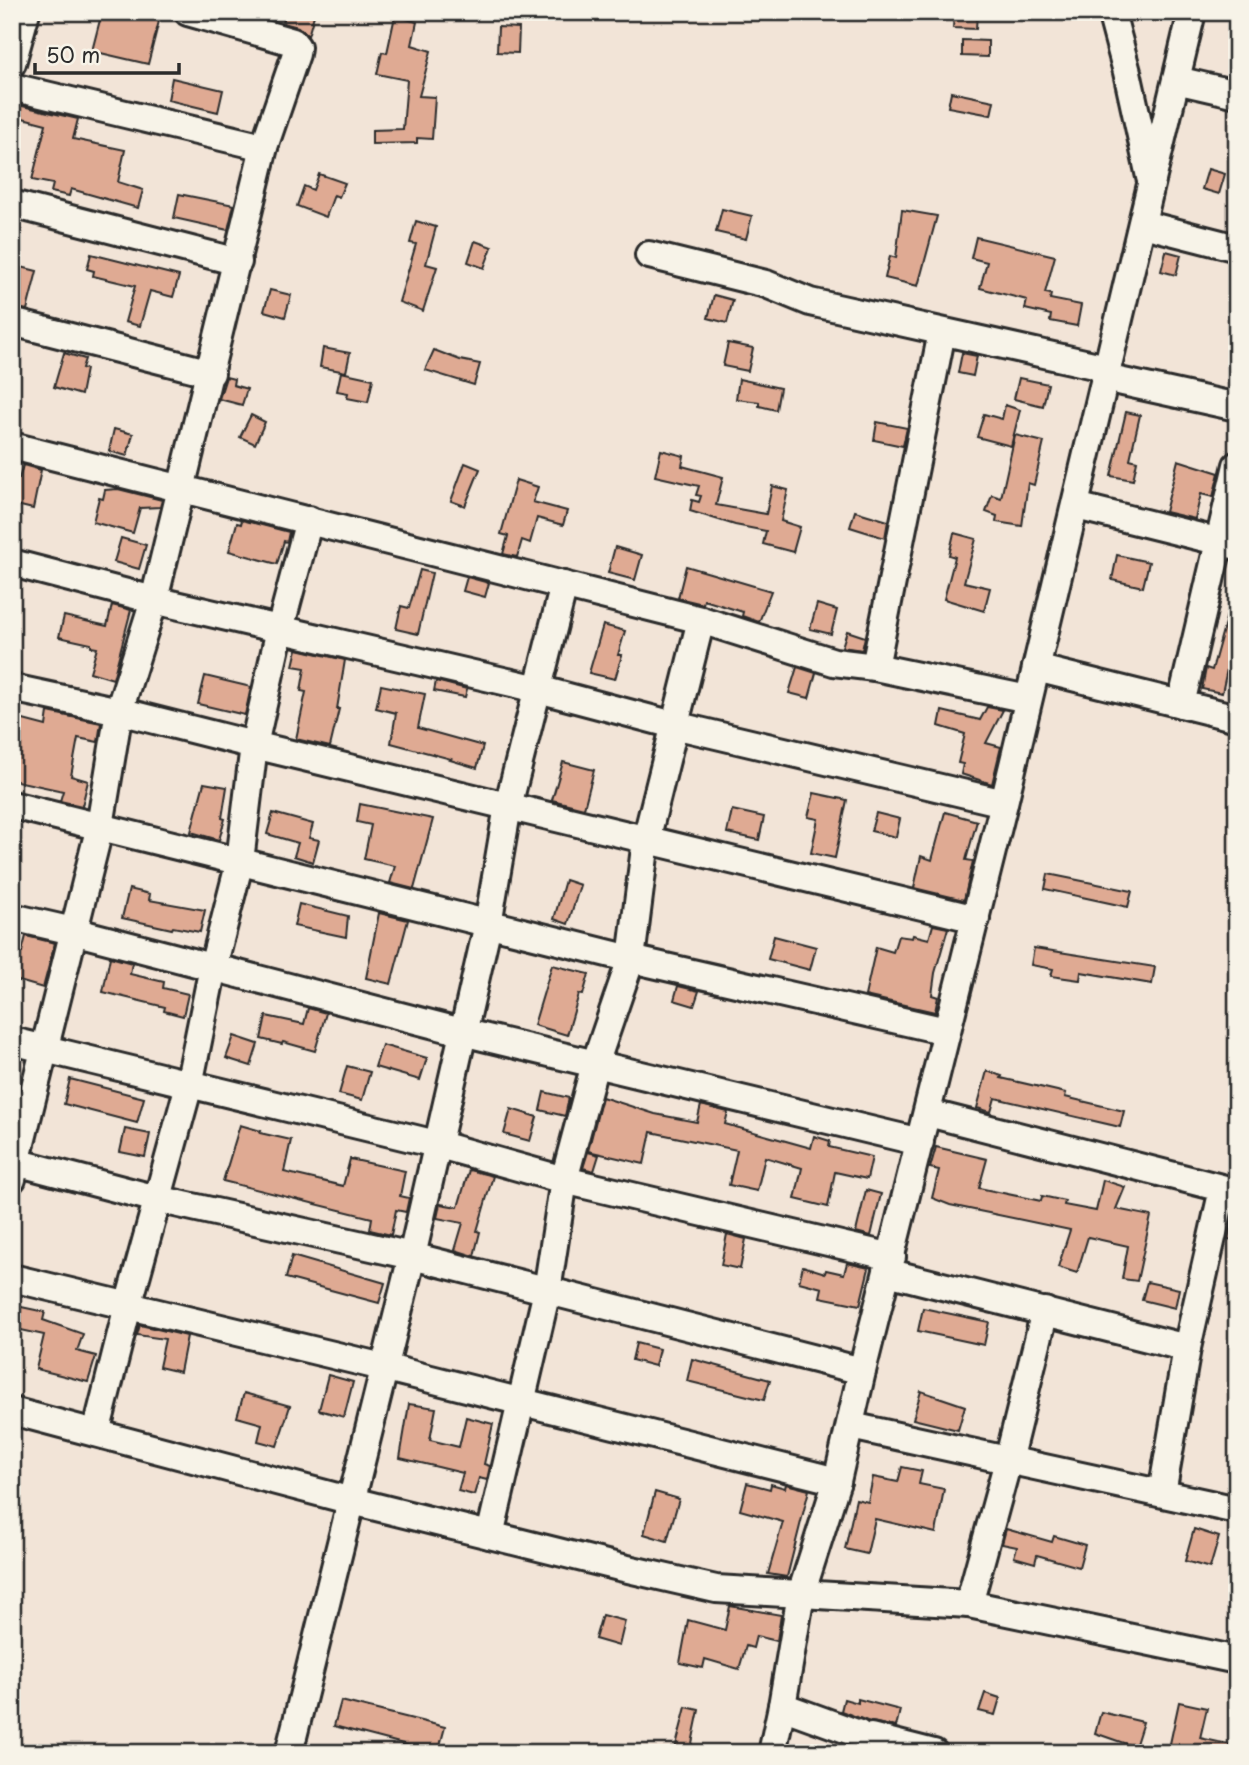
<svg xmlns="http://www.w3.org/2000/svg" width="1249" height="1765" font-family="'Playpen Sans',sans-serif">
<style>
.building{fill:#dfaa93;stroke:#2b2b2b;stroke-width:2}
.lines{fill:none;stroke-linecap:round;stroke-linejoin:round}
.minor-casing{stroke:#2b2b2b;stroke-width:32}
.minor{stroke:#f7f3e8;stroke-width:26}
</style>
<rect width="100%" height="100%" fill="#f2e4d7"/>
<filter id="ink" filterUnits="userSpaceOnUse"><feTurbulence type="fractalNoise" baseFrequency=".0143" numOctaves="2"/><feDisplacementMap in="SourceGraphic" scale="14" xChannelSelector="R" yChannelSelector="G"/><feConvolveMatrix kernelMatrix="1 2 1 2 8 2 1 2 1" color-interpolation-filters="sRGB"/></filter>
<g filter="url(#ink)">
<!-- building -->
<g class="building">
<path d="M102 12H127L159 21 148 64 92 51Z"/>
<path d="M286 12H315L308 36 298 27 283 23Z"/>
<path d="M954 12H977L976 29 953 28Z"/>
<path d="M395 16 417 22 412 45 431 51 419 96 435 97 432 139 417 138V143L372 144V130L403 129 407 80 377 74 382 52 387 53Z"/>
<path d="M498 27 519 28 518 53 497 52Z"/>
<path d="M962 40 988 41V57L962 56Z"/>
<path d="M172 78 223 90 218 112 168 100Z"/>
<path d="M951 92 994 101 991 115 948 107Z"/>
<path d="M18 105 78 119 73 139 125 150 118 182 143 190 138 208 71 189 69 196 51 192 53 184 32 180 46 124 15 116Z"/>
<path d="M1208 169 1225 174 1219 194 1202 189Z"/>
<path d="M319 174 345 183 339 197 334 195 326 217 297 206 304 186 313 190Z"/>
<path d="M179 194 234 205 228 230 174 218Z"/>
<path d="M722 209 752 216 746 239 716 232Z"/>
<path d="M902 210 937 216 918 286 885 278 890 256 896 258Z"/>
<path d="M416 221 436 227 426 264 437 267 423 311 399 302 416 244 410 243Z"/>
<path d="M976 237 1055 256 1045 293 1051 294 1050 299 1081 305 1077 326 1050 321 1051 315 1025 309 1027 300 980 288 987 262 971 258Z"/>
<path d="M475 241 492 247 484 268 468 262Z"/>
<path d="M1166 251 1181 255 1176 275 1161 271Z"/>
<path d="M91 254 179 276 173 297 150 291 140 326 125 322 135 286 93 276 94 271 87 269Z"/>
<path d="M17 266 37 271 27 310 12 307V283Z"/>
<path d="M270 290 291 295 285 317 264 311Z"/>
<path d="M714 295 733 300 727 323 708 318Z"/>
<path d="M728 343 753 348 748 371 723 366Z"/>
<path d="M323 348 350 353 346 372 320 367Z"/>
<path d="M434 350 460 360 480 364 474 385 425 370Z"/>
<path d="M64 353 85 359 82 368 86 369 81 395 54 387Z"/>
<path d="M962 353 977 356 973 376 958 373Z"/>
<path d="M341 372 373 379 368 402 347 398 348 393 337 391Z"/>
<path d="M226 377 234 379 233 385 247 389 242 405 219 399Z"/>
<path d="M1019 378 1048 384 1043 406 1014 399Z"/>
<path d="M739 379 780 388 776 410 759 406V402L736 399Z"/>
<path d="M1005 405 1020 410 1011 446 977 437 984 414 1002 419Z"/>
<path d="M1126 412 1140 415 1130 459 1137 461 1133 480 1111 476Z"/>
<path d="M251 415 265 422 255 444 240 437Z"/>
<path d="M877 422 907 428 903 446 874 440Z"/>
<path d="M114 429 133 434 127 456 109 451Z"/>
<path d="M1015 435 1044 442 1034 485 1028 483 1022 526 996 522 997 516 986 512 992 495 1001 498Z"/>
<path d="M661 450 684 456 682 466 723 477 716 505 766 514 772 486 788 490 781 521 800 527 793 552 763 544 766 531 735 525 690 511 692 500 699 502 701 496 696 495 699 486 655 476Z"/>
<path d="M1178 460 1219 473 1213 497 1201 494 1195 519 1165 512Z"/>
<path d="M465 463 480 469 465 506 451 501Z"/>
<path d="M23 465 41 470 33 509 12 504V478L19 479Z"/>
<path d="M516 480 538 487 533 502 567 511 563 525 537 518 530 543 522 540 517 557 503 554 508 536 501 534Z"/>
<path d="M118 489 162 500 160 507 140 508 133 533 93 522 99 498 103 499 105 490Z"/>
<path d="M855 511 888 521 885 538 850 527Z"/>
<path d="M242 520 289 532 287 542 284 541 277 564 229 551 237 523 241 524Z"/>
<path d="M954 533 976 539 964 582 990 588 984 611 944 599 955 557 949 555Z"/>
<path d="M121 538 146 545 139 569 114 562Z"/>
<path d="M615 547 642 555 635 580 608 573Z"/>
<path d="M1117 555 1149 562 1143 587 1112 580Z"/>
<path d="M686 566 771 591 759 622 742 616 743 612 704 600 703 604 678 598Z"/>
<path d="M420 570 432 573 418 634 396 629 401 606 409 608Z"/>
<path d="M467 577 489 583 485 597 463 591Z"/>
<path d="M1232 597 1237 598V657L1230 655 1222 693 1202 689 1206 668 1212 670Z"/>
<path d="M817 604 837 610 831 634 810 629Z"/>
<path d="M112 605 131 610 113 679 90 672 97 648 91 647V644L59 637 64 616 107 626Z"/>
<path d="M603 625 625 631 618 655H622L615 679 589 673Z"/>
<path d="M847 631 865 637 862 650 842 647Z"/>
<path d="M297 649 345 660 337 709H339L330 747 296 739 306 692 301 691 305 668 293 666Z"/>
<path d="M797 667 816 673 809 698 789 693Z"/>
<path d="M205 676 251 687 245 715 198 704Z"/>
<path d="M436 681 467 689 465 697 434 691Z"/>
<path d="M381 685 425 694 418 728 483 746 477 768 450 760 451 759 391 743 396 713 376 708Z"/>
<path d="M987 707 1003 710 986 743 1001 747 992 784 961 774 963 764 958 763 965 734 939 726 942 711 980 720Z"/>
<path d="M48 712 101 723 98 742 78 738 71 776 88 781 82 806 60 801 63 791 12 780V717L46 726Z"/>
<path d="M563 762 594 770 584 808 552 800Z"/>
<path d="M204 783 227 787 222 818 225 819 219 840 191 832Z"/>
<path d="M814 793 847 800 835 858 811 853 818 819 808 817Z"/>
<path d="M360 804 433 819 414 889 390 883 395 866 364 859 371 825 357 822Z"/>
<path d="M732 810 764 817 759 840 727 833Z"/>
<path d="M945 812 977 821 966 860 973 861 964 900 914 888 921 856 932 860Z"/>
<path d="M273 813 313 824 309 838 319 840 313 862 294 856 298 843 267 834Z"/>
<path d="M876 813 900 819 896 837 871 831Z"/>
<path d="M1048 874 1132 891 1128 907 1045 889Z"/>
<path d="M565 880 580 885 568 924 554 919Z"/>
<path d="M129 889 150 894 149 900 205 910 200 932 173 927 172 929 122 918Z"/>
<path d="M299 904 348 916 346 937 294 926Z"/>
<path d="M379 913 408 920 391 984 366 978Z"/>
<path d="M933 925 948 928 935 973 932 995 938 997 935 1012 865 996 876 947 893 952 898 936 912 938 913 935 929 939Z"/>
<path d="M26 936 55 943 43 988 12 979 18 951 22 952Z"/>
<path d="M774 936 816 947 810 970 768 959Z"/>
<path d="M1034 948 1155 967 1152 984 1081 972 1080 980 1051 976 1053 969 1031 965Z"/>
<path d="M110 957 132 963 130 974 164 982 163 988 188 994 183 1016 164 1011 165 1007 103 992Z"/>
<path d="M552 965 589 974 583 995 579 994 567 1035 534 1025Z"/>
<path d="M678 986 699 991 694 1006 674 1000Z"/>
<path d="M308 1008 326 1013 315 1051 283 1042 282 1044 261 1039 266 1016 304 1024Z"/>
<path d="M234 1036 258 1044 251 1066 226 1058Z"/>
<path d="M382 1045 427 1058 420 1080 375 1067Z"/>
<path d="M347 1066 370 1072 362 1100 339 1094Z"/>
<path d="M987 1071 1002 1076 1001 1078 1066 1093 1065 1097 1124 1111 1120 1127 995 1098 991 1112 977 1108Z"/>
<path d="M70 1079 144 1098 137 1123 64 1104Z"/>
<path d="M544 1092 569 1098 565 1116 540 1110Z"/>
<path d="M602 1097 655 1114 697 1122 701 1105 728 1112 725 1124 811 1148 814 1136 830 1141 829 1147 872 1157 867 1179 835 1172 828 1207 795 1199 802 1168 765 1157 757 1191 729 1185 737 1150 651 1132 644 1164 588 1151Z"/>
<path d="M511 1109 537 1117 530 1141 504 1134Z"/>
<path d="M240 1125 261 1131 260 1133 291 1140 284 1172 343 1186 350 1159 405 1171 400 1196 409 1198 406 1212 396 1210 391 1235 370 1230 372 1218 223 1181Z"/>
<path d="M125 1129 150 1134 145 1157 120 1152Z"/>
<path d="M936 1147 987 1159 979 1188 1041 1201 1042 1196 1065 1201 1064 1205 1096 1211 1103 1180 1125 1187 1116 1209 1151 1216 1137 1281 1122 1279 1128 1246 1088 1237 1077 1273 1058 1267 1070 1230 950 1205 932 1198 939 1170 930 1168Z"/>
<path d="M588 1152 599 1155 594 1171 583 1168Z"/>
<path d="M469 1170 493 1176 477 1231 480 1232 474 1256 455 1250 463 1223 437 1218 440 1204 458 1207Z"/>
<path d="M866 1190 881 1194 871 1236 856 1232Z"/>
<path d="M1235 1207H1237V1241L1228 1239Z"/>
<path d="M727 1234 746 1239 740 1269 721 1265Z"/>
<path d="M292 1256 385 1283 379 1303 286 1278Z"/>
<path d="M847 1263 869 1268 860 1305 820 1297 822 1288 799 1282 803 1266 825 1273 826 1270 844 1274Z"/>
<path d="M1147 1282 1179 1289 1175 1308 1142 1300Z"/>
<path d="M12 1305 45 1312 43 1320 83 1334 77 1351 96 1356 88 1382 36 1369 44 1335 12 1328Z"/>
<path d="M923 1308 989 1322 984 1345 918 1331Z"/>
<path d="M140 1325 187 1336 180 1372 159 1367 165 1339 137 1335Z"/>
<path d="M636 1343 659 1349 655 1366 632 1360Z"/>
<path d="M692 1359 770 1380 764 1400 687 1381Z"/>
<path d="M328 1375 353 1382 344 1417 319 1410Z"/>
<path d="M921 1391 965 1406 958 1430 913 1419Z"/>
<path d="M244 1393 290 1406 277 1446 258 1441 262 1424 237 1417Z"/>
<path d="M409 1404 436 1408 430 1440 459 1447 466 1417 493 1424 484 1464 490 1466 487 1480 479 1478 474 1495 458 1491 463 1473 400 1458Z"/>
<path d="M902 1467 922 1471 919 1484 944 1489 936 1533 875 1519 867 1554 845 1549 856 1499 868 1502 873 1477 898 1482Z"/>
<path d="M747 1483 770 1489 771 1484 785 1488 786 1484 809 1490 787 1577 768 1574 783 1522 740 1510Z"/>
<path d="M655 1492 679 1499 667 1541 644 1534Z"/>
<path d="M1006 1529 1052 1542 1054 1536 1085 1545 1079 1567 1037 1555 1035 1563 1014 1557 1017 1547 1002 1544Z"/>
<path d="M1194 1529 1219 1537 1210 1568 1185 1561Z"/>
<path d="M730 1606 781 1615 777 1641 756 1636 753 1648 746 1646 739 1669 705 1659 703 1668 680 1663 688 1620 725 1630Z"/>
<path d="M602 1615 625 1621 619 1646 595 1639Z"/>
<path d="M985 1693 1000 1698 995 1715 979 1711Z"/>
<path d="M844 1699 858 1703V1699L900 1710 896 1727 867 1721 841 1711Z"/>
<path d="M341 1701 445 1727 438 1753 334 1726Z"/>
<path d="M1179 1702 1207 1708 1200 1738 1237 1746V1753H1168Z"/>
<path d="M686 1707 699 1710 690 1753H674Z"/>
<path d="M1101 1712 1143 1722 1135 1747 1095 1733Z"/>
</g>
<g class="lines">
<defs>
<g id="minor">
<path d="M1111 12 1127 72 1150 177"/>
<path d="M12 63 26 12"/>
<path d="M1176 80 1237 94"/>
<path d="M12 87 264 147"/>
<path d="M12 204 238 262"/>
<path d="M1143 224 1237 248"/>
<path d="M649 255 766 284 810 302 1107 368"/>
<path d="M12 322 211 373"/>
<path d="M1105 378 1237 407"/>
<path d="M12 446 701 620 834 662 875 667 1028 699"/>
<path d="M1076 506 1237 546"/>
<path d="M12 563 154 600 538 689 674 725 1004 803"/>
<path d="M875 667 942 332"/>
<path d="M1036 668 1237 718"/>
<path d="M12 688 119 711 254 745 976 919"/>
<path d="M1181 704 1237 465"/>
<path d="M12 805 631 959 946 1031"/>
<path d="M12 917 73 931 462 1032 920 1142"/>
<path d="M12 1041 436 1144 564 1180 892 1257"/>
<path d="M928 1113 1237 1192"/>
<path d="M12 1161 157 1199 412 1256 862 1371"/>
<path d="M12 1179 100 826 119 711 154 600 264 147 296 54 297 47 293 42 188 12"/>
<path d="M887 1272 1187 1348"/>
<path d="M12 1278 383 1367 837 1481"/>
<path d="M12 1411 352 1501 619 1567 716 1589 969 1604 1237 1660"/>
<path d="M851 1426 1237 1510"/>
<path d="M96 1433 128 1306 189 1085 213 967 240 861 254 745 280 629 309 520"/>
<path d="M1162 1493 1187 1348 1223 1189"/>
<path d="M490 1535 547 1291 564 1180 595 1064 631 959 646 840 701 620"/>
<path d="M969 1604 1008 1461 1045 1311"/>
<path d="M871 1737 934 1753"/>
<path d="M289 1753 412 1256 488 924 508 806 564 585"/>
<path d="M772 1753 782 1706"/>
<path d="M888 1753 859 1734 782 1706 801 1594 837 1481 862 1371 1004 803 1192 12"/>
</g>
</defs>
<!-- minor casing -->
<use href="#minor" class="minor-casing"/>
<!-- minor -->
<use href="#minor" class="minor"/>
</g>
</g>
<!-- margin -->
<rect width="1249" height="1765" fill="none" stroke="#f7f3e8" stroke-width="42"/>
<rect x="21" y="21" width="1207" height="1723" fill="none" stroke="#2b2b2b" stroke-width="2.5" filter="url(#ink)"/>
<!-- scale -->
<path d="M35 63v10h144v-10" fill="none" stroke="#2b2b2b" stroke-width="3.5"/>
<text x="46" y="63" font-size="21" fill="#2b2b2b" stroke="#f7f3e8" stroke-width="5" paint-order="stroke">50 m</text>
</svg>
